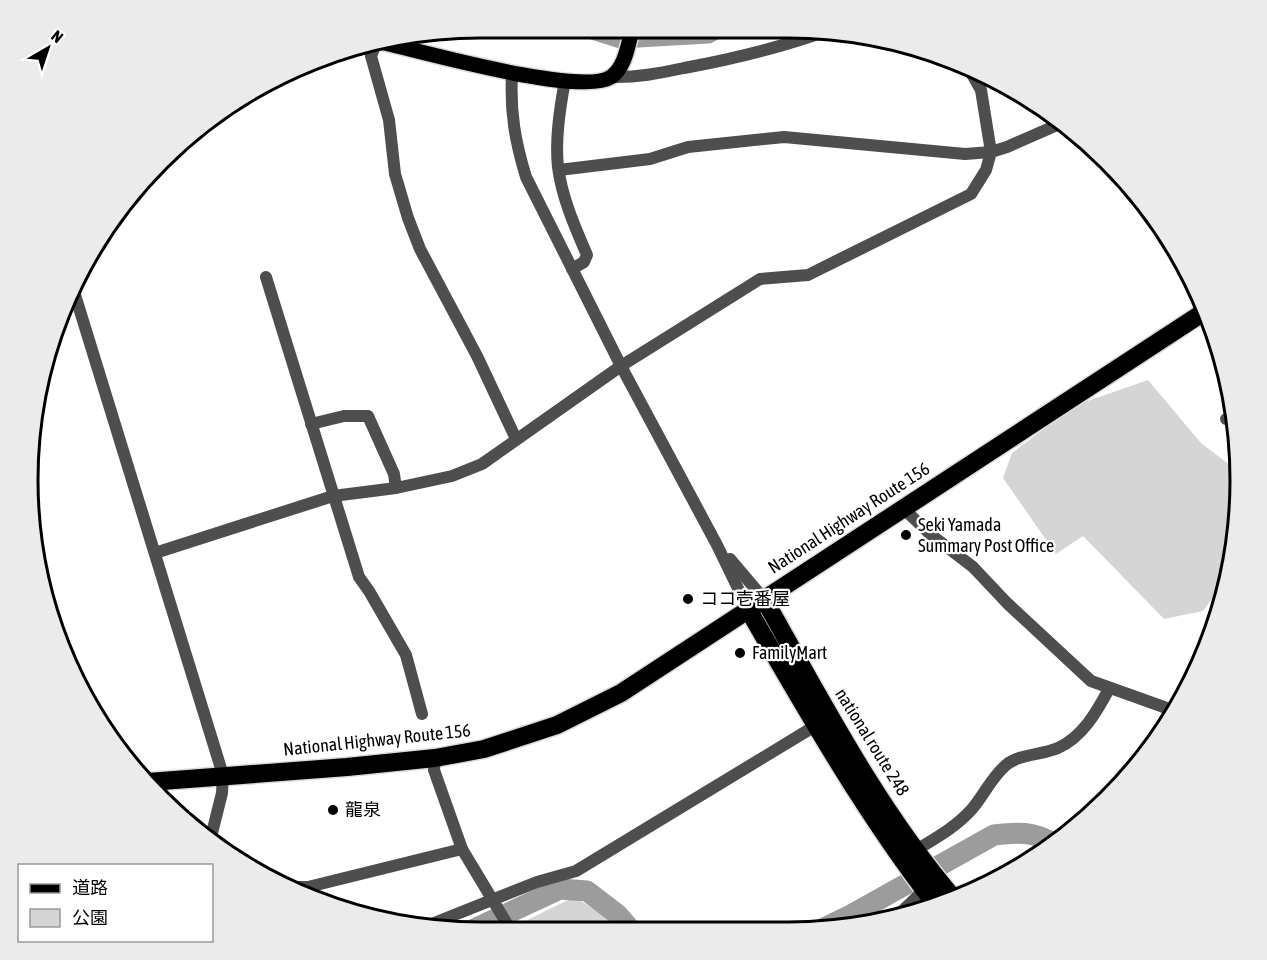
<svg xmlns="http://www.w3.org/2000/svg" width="1267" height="960" font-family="'Asap Condensed','Noto Sans JP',sans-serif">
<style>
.green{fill:#d5d5d5}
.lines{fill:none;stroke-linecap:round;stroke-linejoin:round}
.river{stroke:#9c9c9c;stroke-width:21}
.major-casing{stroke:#dbdbdb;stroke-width:18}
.highway-casing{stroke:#dbdbdb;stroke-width:21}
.minor{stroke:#4e4e4e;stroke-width:12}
.major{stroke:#000;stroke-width:15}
.highway{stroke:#000;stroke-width:18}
.poi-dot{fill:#000;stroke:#fff;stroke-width:2}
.labels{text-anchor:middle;stroke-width:4.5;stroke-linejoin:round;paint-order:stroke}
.street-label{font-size:18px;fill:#000;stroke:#fff}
.poi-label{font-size:18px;fill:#000;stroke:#fff;text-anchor:start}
.rim{fill:none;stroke:#000;stroke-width:3}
</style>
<rect width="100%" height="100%" fill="#fff"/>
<!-- green -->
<g class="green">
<path d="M1148 380 1201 443 1239 472 1240 480 1231 568 1229 576 1203 611 1164 619 1083 536 1056 554 1003 478 1012 453 1076 405Z"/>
<path d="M574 897 619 924 624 929H523L521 923Z"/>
</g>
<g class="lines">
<!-- river -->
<g class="river">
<path d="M586 27 621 38 708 33 717 28"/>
<path d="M474 929 560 889 587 891 617 914 630 929"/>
<path d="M822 929 851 915 994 835C1017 832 1034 831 1054 844"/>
</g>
<defs>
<path id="major" d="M376 41C417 50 580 97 611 77 626 67 628 43 633 27"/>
<g id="highway">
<path d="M764 599C822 702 878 810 955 900"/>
<path d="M748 609C807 711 864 812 936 905"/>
<path d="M148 782 347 767 435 758 484 749 557 725 621 693 1207 310"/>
</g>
</defs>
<!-- major casing -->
<use href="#major" class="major-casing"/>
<!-- highway casing -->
<use href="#highway" class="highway-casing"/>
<!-- minor -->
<g class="minor">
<path d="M377 41 371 56 389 120 395 174 408 218 420 249 477 356 516 439"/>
<path d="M512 74C510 112 515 141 526 177L621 366 717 545 748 609"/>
<path d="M610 77C636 78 660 73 684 68 734 59 782 47 829 30"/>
<path d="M565 80C560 108 555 139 558 167 562 198 575 227 587 255L584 262 572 269"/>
<path d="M559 170 650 159 688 147 784 137 965 154 991 152 1007 147 1064 122"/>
<path d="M266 277 359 577 369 591 406 655 422 714"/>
<path d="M72 285 223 775 222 793 210 841"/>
<path d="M1226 419 1234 415"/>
<path d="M311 424 344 416H368L394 474 396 488"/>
<path d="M903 508 930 534 973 567 1007 603 1091 681 1175 711"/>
<path d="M155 553 333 496 396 488 452 476 482 464 621 366 760 279 808 275 971 194 986 170 991 152 981 90 968 67"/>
<path d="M730 559 764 599"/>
<path d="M435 758 434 770 462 849 510 929"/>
<path d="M916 850C936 838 956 827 972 809 984 795 991 778 1006 765 1019 754 1042 755 1058 748 1083 737 1097 711 1109 689"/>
<path d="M274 882 293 887H308L462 849"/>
<path d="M898 915 924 890"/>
<path d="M419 929 537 882 576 871 815 726"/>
</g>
<!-- major -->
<use href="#major" class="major"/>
<!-- highway -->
<use href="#highway" class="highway"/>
</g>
<!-- markers -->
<g class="poi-dot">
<circle cx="906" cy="535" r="6"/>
<circle cx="688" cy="599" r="6"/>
<circle cx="740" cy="653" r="6"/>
<circle cx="333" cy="810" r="6"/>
</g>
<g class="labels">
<!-- street labels -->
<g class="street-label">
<text transform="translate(849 518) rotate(-33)" y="6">National Highway Route 156</text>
<text transform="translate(377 740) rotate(-6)" y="6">National Highway Route 156</text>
<text transform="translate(872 742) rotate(58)" y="6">national route 248</text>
</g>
<!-- poi labels -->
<g class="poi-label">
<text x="918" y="531">Seki Yamada<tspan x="918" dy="21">Summary Post Office</tspan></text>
<text x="700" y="605">ココ壱番屋</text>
<text x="752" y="659">FamilyMart</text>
<text x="345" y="816">龍泉</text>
</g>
</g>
<!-- crop -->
<path d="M0 0H1267V960H0ZM480 38H788A442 442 0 0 1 1230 480V480A442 442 0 0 1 788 922H480A442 442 0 0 1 38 480V480A442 442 0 0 1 480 38Z" fill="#ebebeb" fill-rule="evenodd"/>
<path class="rim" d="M480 38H788A442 442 0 0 1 1230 480V480A442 442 0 0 1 788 922H480A442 442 0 0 1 38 480V480A442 442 0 0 1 480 38Z"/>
<!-- legend -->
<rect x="18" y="864" width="195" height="78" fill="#ffffff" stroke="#999999" stroke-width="1.5"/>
<rect x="30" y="884" width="30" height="9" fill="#000000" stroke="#999999" stroke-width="1.5"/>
<text x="72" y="894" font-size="18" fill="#000000">道路</text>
<rect x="30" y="909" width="30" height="18" fill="#d5d5d5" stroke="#999999" stroke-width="1.5"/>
<text x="72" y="924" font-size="18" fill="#000000">公園</text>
<!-- north arrow -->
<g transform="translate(48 48) rotate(39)" stroke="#ffffff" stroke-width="4.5" paint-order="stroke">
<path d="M0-4.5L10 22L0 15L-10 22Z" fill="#000000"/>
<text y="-9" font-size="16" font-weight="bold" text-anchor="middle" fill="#000000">N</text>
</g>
</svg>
